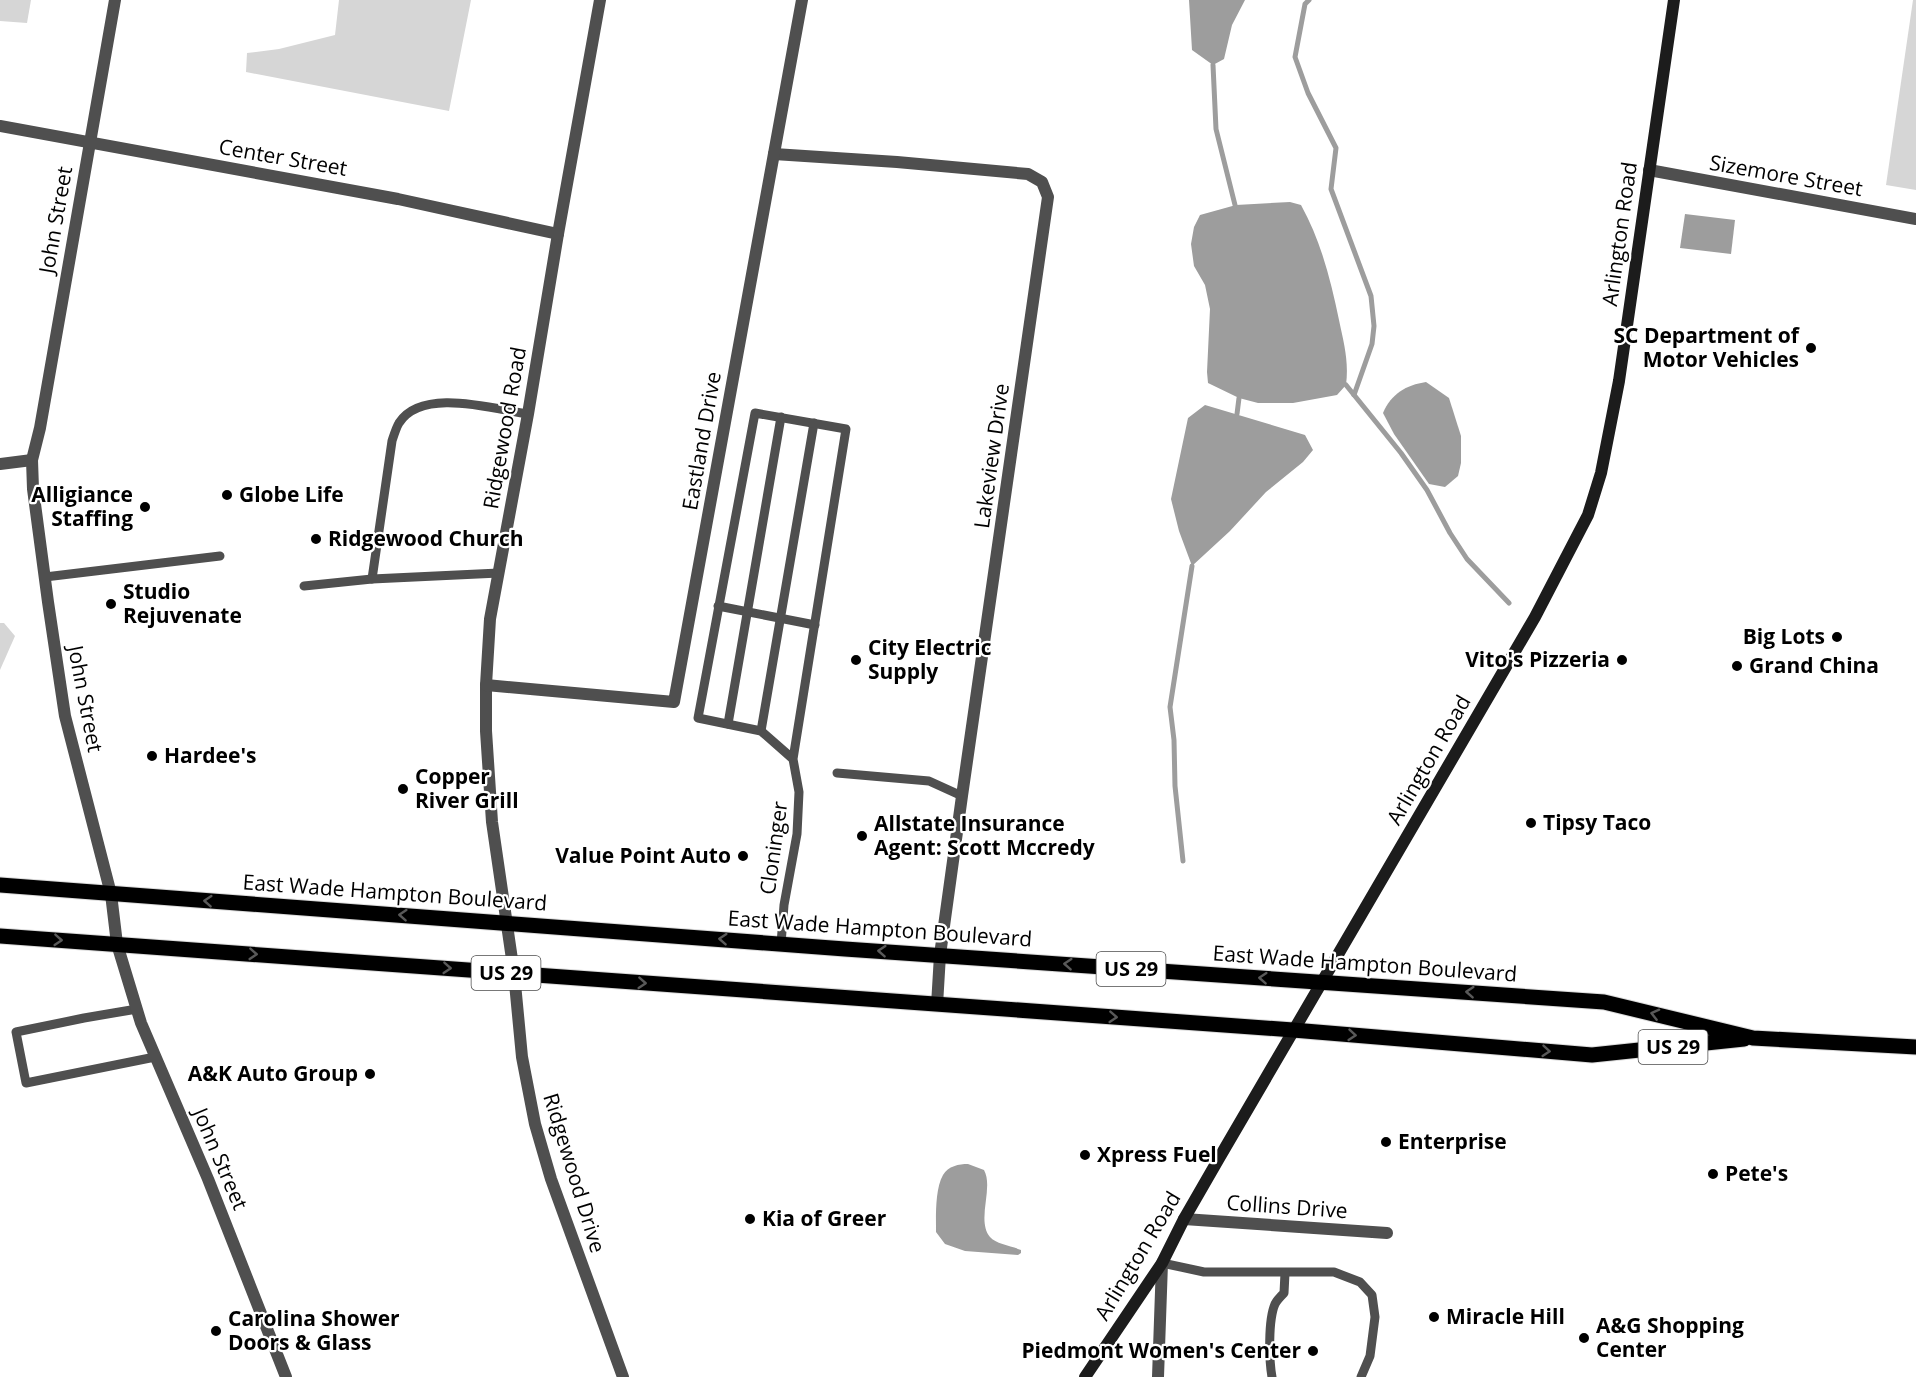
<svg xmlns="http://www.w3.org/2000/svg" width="1916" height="1377" font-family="'Open Sans',sans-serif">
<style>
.green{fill:#d6d6d6}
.water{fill:#9d9d9d}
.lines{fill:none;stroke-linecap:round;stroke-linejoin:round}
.stream{stroke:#9d9d9d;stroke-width:5}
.primary-casing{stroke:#dbdbdb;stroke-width:17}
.lane{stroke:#4f4f4f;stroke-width:9}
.street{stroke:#4f4f4f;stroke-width:12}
.secondary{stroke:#1c1c1c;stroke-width:12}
.primary{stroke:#000;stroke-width:15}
.oneway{stroke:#595959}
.poi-dot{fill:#000;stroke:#fff;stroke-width:2}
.labels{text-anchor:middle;stroke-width:4.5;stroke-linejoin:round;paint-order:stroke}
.shield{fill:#fff;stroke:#4c4c4c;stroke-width:1.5}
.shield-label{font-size:20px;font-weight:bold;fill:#000}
.street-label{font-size:21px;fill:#000;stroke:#fff}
.poi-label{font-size:21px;font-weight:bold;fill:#000;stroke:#fff;text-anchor:start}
</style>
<rect width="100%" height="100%" fill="#fff"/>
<!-- green -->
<g class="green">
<path d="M0 0H31L27 23 0 21Z"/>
<path d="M339 0H471L449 111 246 72 247 53 279 49 335 35Z"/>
<path d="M1913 0H1916V190L1886 185Z"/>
<path d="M0 623H4L15 636 0 670Z"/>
</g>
<!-- water -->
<g class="water">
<path d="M1189 0H1245L1232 25 1224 59 1213 65 1192 50Z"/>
<path d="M1290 202 1301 205C1321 241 1331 281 1339 320 1344 344 1349 361 1346 385L1337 395 1293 403H1258L1239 398 1208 383 1207 372 1210 309 1205 285 1194 266 1191 244 1194 227 1200 215 1236 205Z"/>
<path d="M1685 214 1735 220 1731 254 1680 248Z"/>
<path d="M1426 382 1449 398 1461 436V463L1458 476 1445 487 1429 484 1394 434 1383 413C1391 394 1406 385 1426 382Z"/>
<path d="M1205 405 1305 435 1313 450 1303 462 1266 492 1230 531 1192 566 1179 531 1171 499 1188 418Z"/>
<path d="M968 1164 984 1170C994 1188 976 1220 990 1237 996 1244 1012 1246 1021 1250V1253L1018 1255 965 1251 945 1244 936 1232C936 1216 935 1189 943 1175 948 1166 959 1164 968 1164Z"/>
</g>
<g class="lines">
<!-- stream -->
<g class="stream">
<path d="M1309 0 1305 4 1295 57 1308 93 1336 148 1331 189 1371 296 1374 326 1372 344 1354 395"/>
<path d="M1213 65 1216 129 1235 205"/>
<path d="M1346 385 1401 453 1427 490 1450 533 1467 559 1509 603"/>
<path d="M1237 414 1239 398"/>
<path d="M1183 861 1175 786 1174 740 1170 707 1192 566"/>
</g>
<defs>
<g id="primary">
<path d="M0 885 845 949 1604 1002 1753 1038 1916 1047"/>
<path d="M0 936 1293 1030 1592 1055 1744 1039"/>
</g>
</defs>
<!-- primary casing -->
<use href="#primary" class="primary-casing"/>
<!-- lane -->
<g class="lane">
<path d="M45 577 220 556"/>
<path d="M372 579 392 441C394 435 396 428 399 423 422 387 493 409 528 414"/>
<path d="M304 586 372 579 499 573"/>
<path d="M718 606 815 625"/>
<path d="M728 724 781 417"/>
<path d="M761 731 814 423"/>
<path d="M837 773 929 781 962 796"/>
<path d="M781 944 784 905 797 834 799 792 793 759 846 429 755 413 698 718 761 731 793 759"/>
<path d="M137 1009 84 1018 16 1032 26 1083 155 1057"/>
<path d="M1162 1263 1204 1272H1334L1360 1282 1372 1295 1375 1317 1370 1356 1361 1377"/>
<path d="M1272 1377C1269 1360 1268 1320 1275 1304 1277 1300 1281 1296 1284 1293L1285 1273"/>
</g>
<!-- street -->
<g class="street">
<path d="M115 0 40 428 32 460 33 489 48 602 65 716 111 894 117 944 141 1023 208 1179 286 1377"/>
<path d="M600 0 558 234 528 414 490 619 486 685V731L492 822 514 973 522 1057 535 1124 551 1179 623 1377"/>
<path d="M0 126 398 199 558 234"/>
<path d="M774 154 897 162 1028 174 1042 182 1048 197 962 796 940 955 937 1005"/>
<path d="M1649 170 1916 219"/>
<path d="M0 464 32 460"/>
<path d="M486 685 674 702 802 0"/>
<path d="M1184 1219 1387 1233"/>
<path d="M1158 1377 1162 1263"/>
</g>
<!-- secondary -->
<path class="secondary" d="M1085 1377 1162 1263 1184 1219 1218 1160 1535 617 1588 515 1601 473 1619 381 1674 0"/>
<!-- primary -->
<use href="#primary" class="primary"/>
</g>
<!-- one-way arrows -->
<defs><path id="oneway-chevron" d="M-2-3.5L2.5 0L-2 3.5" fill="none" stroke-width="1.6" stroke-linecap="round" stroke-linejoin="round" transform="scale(1.5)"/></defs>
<g class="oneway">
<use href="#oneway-chevron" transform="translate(208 901) rotate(-176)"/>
<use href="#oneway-chevron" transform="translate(403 915) rotate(-176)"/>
<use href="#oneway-chevron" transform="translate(723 939) rotate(-176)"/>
<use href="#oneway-chevron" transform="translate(58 940) rotate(4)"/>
<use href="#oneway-chevron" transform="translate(882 951) rotate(-176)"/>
<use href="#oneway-chevron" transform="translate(253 954) rotate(4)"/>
<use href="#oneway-chevron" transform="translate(1068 964) rotate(-176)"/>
<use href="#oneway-chevron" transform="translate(447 968) rotate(4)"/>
<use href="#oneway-chevron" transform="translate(1263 978) rotate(-176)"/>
<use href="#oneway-chevron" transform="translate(642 983) rotate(4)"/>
<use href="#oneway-chevron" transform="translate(1470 992) rotate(-176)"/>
<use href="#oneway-chevron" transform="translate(1655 1014) rotate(-166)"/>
<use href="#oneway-chevron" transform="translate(1113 1017) rotate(4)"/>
<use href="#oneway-chevron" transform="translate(1352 1035) rotate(5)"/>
<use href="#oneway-chevron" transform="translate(1546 1051) rotate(5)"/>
</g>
<!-- markers -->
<g class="poi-dot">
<circle cx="1811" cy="348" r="6"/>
<circle cx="227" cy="495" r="6"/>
<circle cx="145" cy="507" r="6"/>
<circle cx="316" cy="539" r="6"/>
<circle cx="111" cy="604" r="6"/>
<circle cx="1837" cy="637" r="6"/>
<circle cx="856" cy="660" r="6"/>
<circle cx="1622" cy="660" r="6"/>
<circle cx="1737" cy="666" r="6"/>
<circle cx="152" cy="756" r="6"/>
<circle cx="403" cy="789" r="6"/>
<circle cx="1531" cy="823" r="6"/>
<circle cx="862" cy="836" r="6"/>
<circle cx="743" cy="856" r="6"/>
<circle cx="370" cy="1074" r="6"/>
<circle cx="1386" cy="1142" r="6"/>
<circle cx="1085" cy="1155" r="6"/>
<circle cx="1713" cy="1174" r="6"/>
<circle cx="750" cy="1219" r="6"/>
<circle cx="1434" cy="1317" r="6"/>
<circle cx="216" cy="1331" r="6"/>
<circle cx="1584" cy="1338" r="6"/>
<circle cx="1313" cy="1351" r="6"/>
</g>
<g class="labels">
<!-- shield labels -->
<g class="shield">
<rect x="1096.5" y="952" width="69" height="34" rx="4.5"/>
<rect x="471.5" y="956" width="69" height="34" rx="4.5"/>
<rect x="1638.5" y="1030" width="69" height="34" rx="4.5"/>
</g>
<g class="shield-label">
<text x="1131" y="976">US 29</text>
<text x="506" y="980">US 29</text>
<text x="1673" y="1054">US 29</text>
</g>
<!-- street labels -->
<g class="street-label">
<text transform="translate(283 158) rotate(10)" y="7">Center Street</text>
<text transform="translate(1786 176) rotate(10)" y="7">Sizemore Street</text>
<text transform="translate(56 220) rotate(-80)" y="7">John Street</text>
<text transform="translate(1620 234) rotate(-82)" y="7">Arlington Road</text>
<text transform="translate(505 428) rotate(-80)" y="7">Ridgewood Road</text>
<text transform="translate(702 441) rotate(-80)" y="7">Eastland Drive</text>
<text transform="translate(992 456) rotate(-82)" y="7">Lakeview Drive</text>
<text transform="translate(85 699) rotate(79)" y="7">John Street</text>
<text transform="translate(1429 760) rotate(-60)" y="7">Arlington Road</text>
<text transform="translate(774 848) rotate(-82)" y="7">Cloninger</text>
<text transform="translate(395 893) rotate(4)" y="7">East Wade Hampton Boulevard</text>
<text transform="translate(880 929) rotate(4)" y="7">East Wade Hampton Boulevard</text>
<text transform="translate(1365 964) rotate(4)" y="7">East Wade Hampton Boulevard</text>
<text transform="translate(220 1159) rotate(67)" y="7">John Street</text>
<text transform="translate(574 1173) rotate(73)" y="7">Ridgewood Drive</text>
<text transform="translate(1287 1207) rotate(4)" y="7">Collins Drive</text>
<text transform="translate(1138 1256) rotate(-59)" y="7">Arlington Road</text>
</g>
<!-- poi labels -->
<g class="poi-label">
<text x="1799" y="343" text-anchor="end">SC Department of<tspan x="1799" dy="24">Motor Vehicles</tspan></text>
<text x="133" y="502" text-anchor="end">Alligiance<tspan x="133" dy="24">Staffing</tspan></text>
<text x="239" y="502">Globe Life</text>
<text x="328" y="546">Ridgewood Church</text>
<text x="123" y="599">Studio<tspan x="123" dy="24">Rejuvenate</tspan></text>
<text x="1825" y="644" text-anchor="end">Big Lots</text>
<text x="868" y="655">City Electric<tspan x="868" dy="24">Supply</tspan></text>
<text x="1610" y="667" text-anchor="end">Vito's Pizzeria</text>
<text x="1749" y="673">Grand China</text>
<text x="164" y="763">Hardee's</text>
<text x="415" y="784">Copper<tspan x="415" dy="24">River Grill</tspan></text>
<text x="1543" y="830">Tipsy Taco</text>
<text x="874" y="831">Allstate Insurance<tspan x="874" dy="24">Agent: Scott Mccredy</tspan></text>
<text x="731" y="863" text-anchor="end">Value Point Auto</text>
<text x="358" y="1081" text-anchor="end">A&amp;K Auto Group</text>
<text x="1398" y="1149">Enterprise</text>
<text x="1097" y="1162">Xpress Fuel</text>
<text x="1725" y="1181">Pete's</text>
<text x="762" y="1226">Kia of Greer</text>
<text x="1446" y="1324">Miracle Hill</text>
<text x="228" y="1326">Carolina Shower<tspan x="228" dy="24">Doors &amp; Glass</tspan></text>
<text x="1596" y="1333">A&amp;G Shopping<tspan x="1596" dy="24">Center</tspan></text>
<text x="1301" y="1358" text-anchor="end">Piedmont Women's Center</text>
</g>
</g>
</svg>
